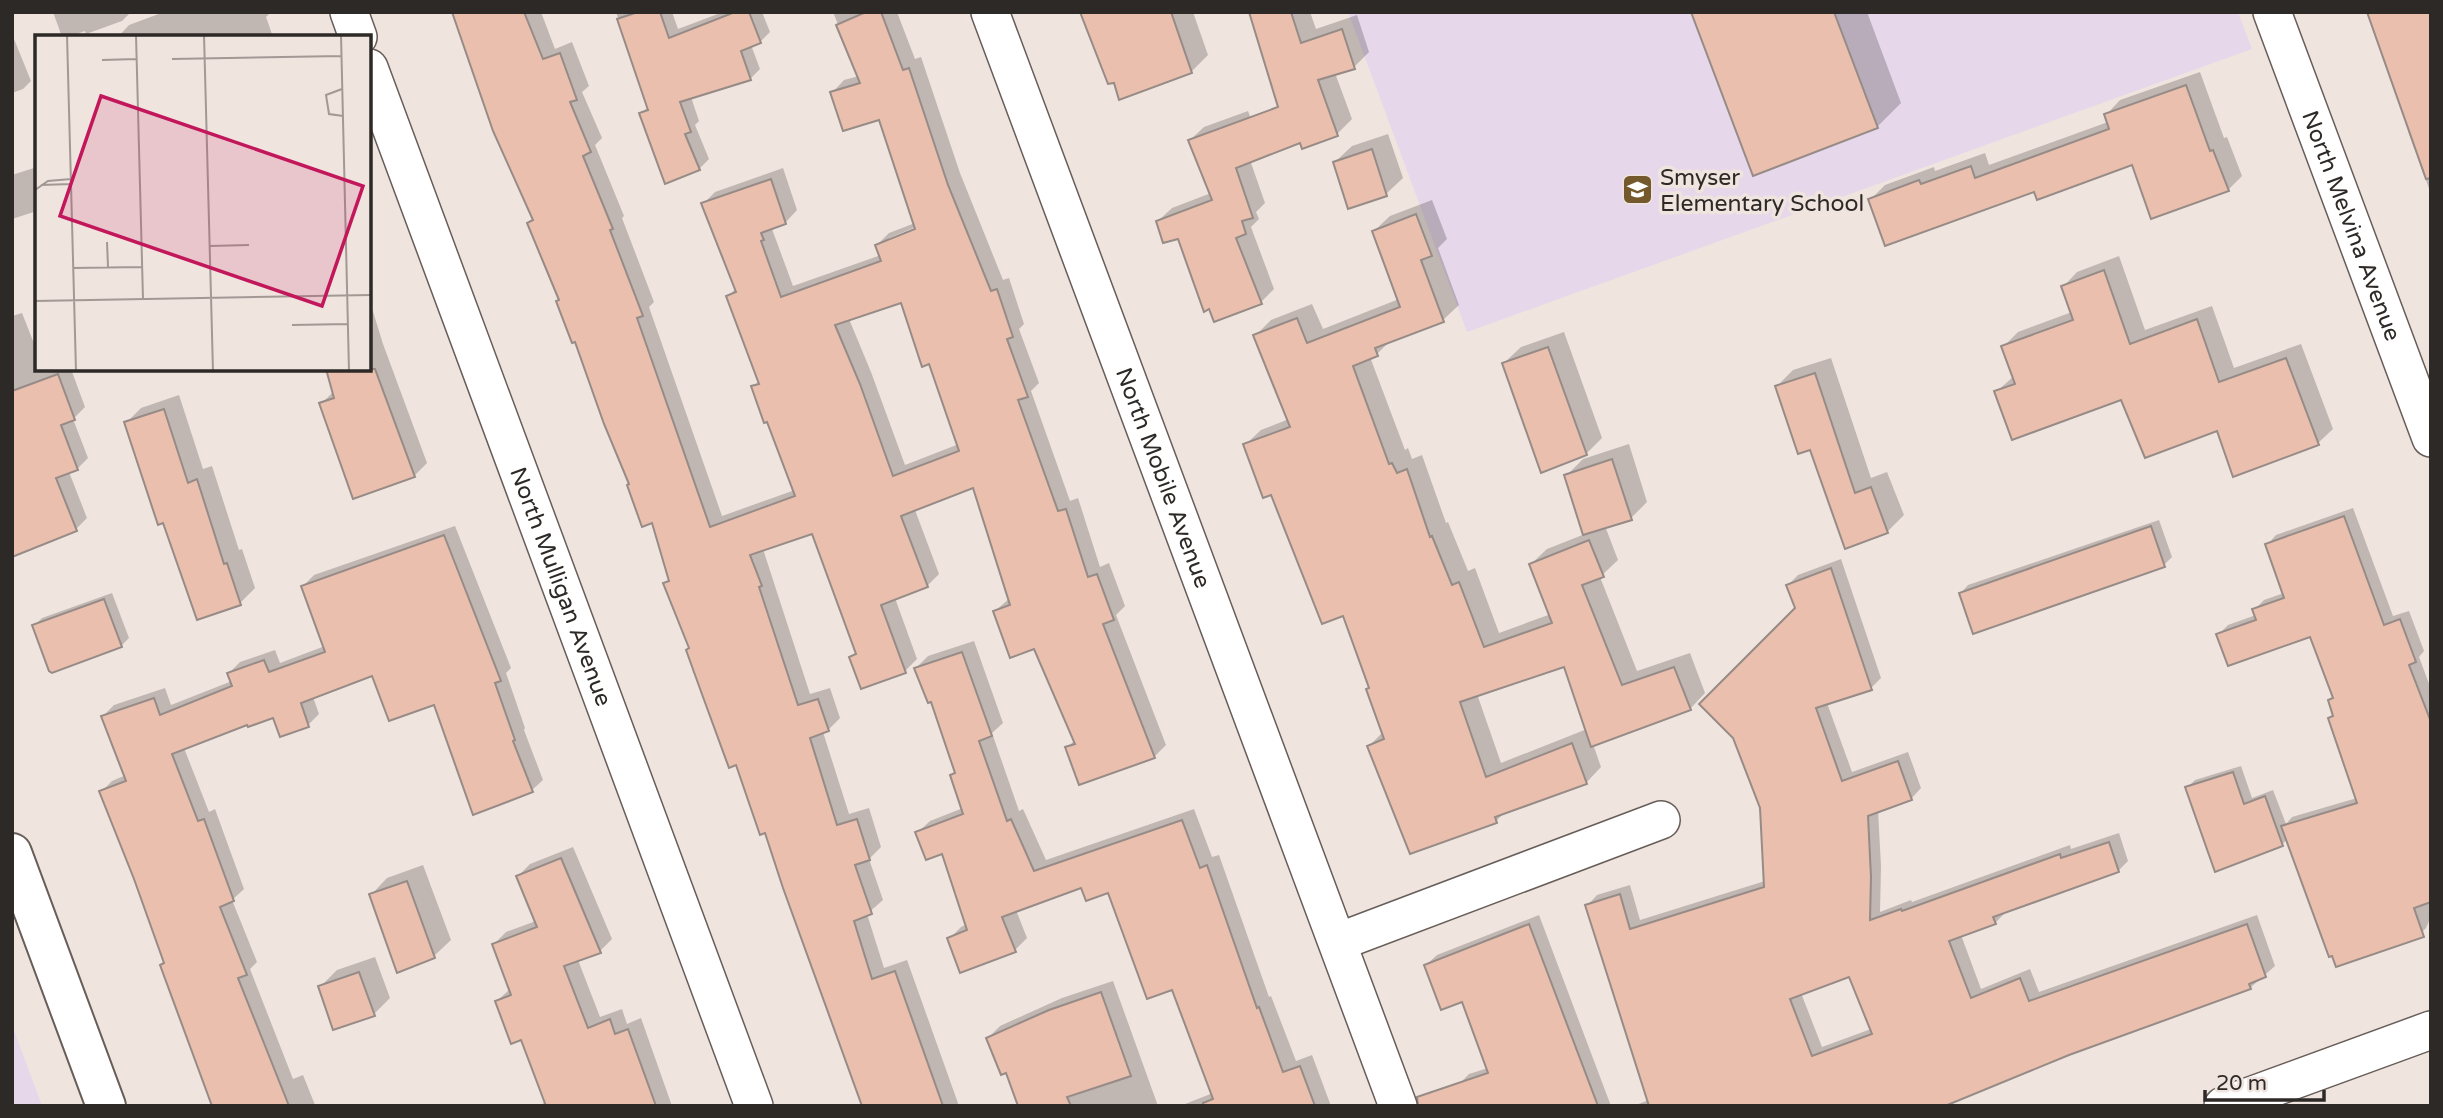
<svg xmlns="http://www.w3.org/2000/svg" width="2443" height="1118" font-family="'Varela Round',sans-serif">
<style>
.education{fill:#e6d7ea}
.shadow{fill:#0003;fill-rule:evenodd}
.building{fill:#eabfad;stroke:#968b86;stroke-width:2;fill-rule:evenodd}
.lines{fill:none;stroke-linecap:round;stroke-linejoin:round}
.minor-casing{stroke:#675d59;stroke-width:40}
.secondary-casing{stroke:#675d59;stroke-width:42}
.minor{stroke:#fff;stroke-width:37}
.secondary{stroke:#fff;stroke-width:38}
.labels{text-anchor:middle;stroke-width:7;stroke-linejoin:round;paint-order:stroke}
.poi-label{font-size:23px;fill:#2d2927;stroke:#f0e4df;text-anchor:start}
.street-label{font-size:23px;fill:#2d2927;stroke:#f0e4df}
.inset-road{fill:none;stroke:#a29995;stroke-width:2}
.view{fill:#c2185b;fill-opacity:0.15;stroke:#c2185b;stroke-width:3.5}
.inset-edge{fill:none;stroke:#2d2927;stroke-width:3.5}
</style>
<rect width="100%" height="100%" fill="#f0e4df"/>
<!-- education -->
<g class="education">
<path d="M1348 12H2238L2252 49 1467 332Z"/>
<path d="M12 1025 42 1106H12Z"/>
</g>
<!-- shadow -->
<g class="shadow">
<path d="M53 12H131L122 21 86 34 85 31 68 37H62Z"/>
<path d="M164 12H271L266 17 273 37H118L129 25Z"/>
<path d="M453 12H541L555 49 572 42 589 86 582 92 602 138 595 145 624 216 622 218 654 302 649 307 722 516 795 490 753 387 760 380 728 297 736 288 703 204 715 192 783 168 797 210 785 223 772 229 793 286 881 255 877 245 889 233 915 223 880 118 832 93 844 80 859 76 833 12H897L915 59 921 57 960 173 1003 280 1009 278 1024 324 1019 329 1039 383 1031 391 1070 501 1078 498 1100 567 1109 563 1125 606 1116 615 1166 745 1154 757 1067 748 1075 740 1035 647 995 611 1010 598 974 486 915 510 939 574 927 586 895 598 917 659 905 671 851 657 857 652 814 531 763 549 810 694 830 688 840 718 828 730 823 732 849 814 869 808 881 847 869 859 883 900 867 914 884 968 907 960 959 1106H864L766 831 665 583 670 578 653 521 631 483 529 223 534 218ZM923 224 924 228 889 241V238ZM902 300 930 362 959 444 905 465 871 372 849 319Z"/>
<path d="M616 12H672L678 29 723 12H762L770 32 760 42 751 45 760 69 750 79 691 97 699 121 695 125 709 159 699 169 666 182 641 114 649 106Z"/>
<path d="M1081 12H1193L1208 55 1191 72 1115 81Z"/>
<path d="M1254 12H1310L1316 29 1357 15 1369 52 1354 67 1335 73 1352 119 1337 134 1303 147Z"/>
<path d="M1693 12H1867L1901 103 1877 127Z"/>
<path d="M2431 12V194L2408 131 2410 128Z"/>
<path d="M12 34 31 81 23 89 12 93Z"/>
<path d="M2200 72 2224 138 2227 137 2242 176 2228 190 2133 163 2035 190 1871 199 1885 185 1934 167 1935 171 1985 153 1989 165 2108 122 2106 115 2120 100Z"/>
<path d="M1248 111 1262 148 1250 160 1265 203 1256 212 1259 219 1251 227 1274 289 1261 302 1158 221 1172 208 1211 193 1190 140 1204 127Z"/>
<path d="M1388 134 1403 178 1386 194 1335 162 1352 146Z"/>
<path d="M37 167V211L12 219V175Z"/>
<path d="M1432 200 1447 239 1438 248 1459 305 1443 320 1391 340 1377 354 1370 357 1405 450 1408 448 1412 459 1422 455 1446 523 1448 522 1468 571 1475 568 1499 633 1551 614 1531 564 1547 549 1585 534 1566 476 1583 459 1629 444 1647 502 1631 518 1605 526 1618 560 1600 577 1637 671 1690 653 1705 693 1690 709 1593 744 1601 767 1586 783 1505 812 1496 821 1369 746 1383 732 1371 687 1344 614 1245 445 1261 430 1289 419 1255 336 1271 320 1312 304 1323 329 1399 299 1374 231 1390 216ZM1565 664 1587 729 1501 763 1477 694Z"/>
<path d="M2119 256 2145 330 2212 306 2234 368 2301 344 2333 429 2318 443 2218 429 2122 398 1996 392 2014 376 2003 347 2018 332 2072 312 2063 287 2077 272Z"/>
<path d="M371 305 383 344 427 463 414 476 321 404 334 391 369 369V306Z"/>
<path d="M22 313 37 351V369H44L45 373 56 369H71L85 407 73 419 88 458 77 469 69 472 87 518 76 529 12 555V316Z"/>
<path d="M1564 332 1602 438 1586 454 1504 363 1521 347Z"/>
<path d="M1831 358 1871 478 1887 472 1904 515 1888 531 1846 547 1811 448 1777 386 1793 370Z"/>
<path d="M179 395 203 469 212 466 239 550 242 549 255 588 240 603 126 423 141 408Z"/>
<path d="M2353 508 2393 616 2409 611 2424 651 2419 657 2431 689V917L2426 928 2416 938 2288 839 2282 844 2216 870 2187 788 2195 780 2241 766 2252 798 2273 790 2286 824 2292 817 2357 798 2330 718 2334 713 2330 701 2334 696 2311 634 2218 635 2228 625 2256 615 2254 610 2264 600 2284 593 2267 545 2276 535Z"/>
<path d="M2159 520 2172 557 2164 565 1961 593 1968 585Z"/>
<path d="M455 526 511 668 506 673 525 728 524 730 543 780 532 790 435 703 373 674 313 697 319 714 308 725 274 715 248 723 184 748 209 812 215 809 244 889 232 900 257 962 250 969 293 1079 303 1075 315 1105 214 1106 166 962 101 792 112 781 126 775 103 716 114 705 165 688 171 705 232 681 229 673 240 662 275 650 280 663 325 646 303 586 314 575Z"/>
<path d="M1841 559 1881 678 1871 688 1827 703 1852 772 1908 752 1921 788 1911 799 1878 810 1881 866 1880 912 1911 900 1912 902 2070 845 2071 849 2119 833 2128 861 2118 871 2005 913 1995 923 1961 935 1981 989 2030 969 2039 992 2257 915 2275 966 2250 988 1924 1106H1633L1649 1100 1587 906 1597 895 1630 885 1640 920 1765 881 1797 609 1788 585 1798 575ZM1850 975 1871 1029 1822 1047 1801 993Z"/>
<path d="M112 593 129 638 121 646 34 626 42 618Z"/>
<path d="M974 641 1003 723 992 733 1019 811 1023 809 1046 860 1194 809 1212 857 1219 855 1269 997 1271 996 1296 1061 1312 1055 1331 1106H1180L1213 1093 1173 987 1109 891 1082 886 1016 910 1027 938 1015 950 961 971 949 939 961 927 967 924 943 852 917 833 930 821 963 808 952 775 956 770 932 700 916 668 928 656Z"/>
<path d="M573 847 612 939 600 951 578 960 600 1017 622 1009 627 1024 641 1018 672 1106H541L546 1100 522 1038 497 1001 510 989 494 944 506 932 536 921 518 876 530 864Z"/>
<path d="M423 865 451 940 434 956 371 895 387 878Z"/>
<path d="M1539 915 1611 1106H1466L1459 1084 1469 1074 1488 1068 1463 999 1426 965 1437 955Z"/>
<path d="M375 957 390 998 374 1014 320 987 337 970Z"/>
<path d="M1113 981 1158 1106H1020L1007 1071 988 1038 1000 1026 1062 998Z"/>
</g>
<!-- building -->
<g class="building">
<path d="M452 12H524L543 59 560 53 577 100 570 102 591 152 583 156 613 229 610 230 643 316 637 318 710 527 795 496 767 422 764 423 751 386 759 384 726 296 736 292 701 203 771 179 786 224 761 233 764 240 761 241 781 297 881 261 875 245 915 229 879 120 843 131 830 92 860 83 836 25 866 12H881L903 70 909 68 948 185 991 291 997 289 1013 337 1007 339 1028 397 1018 400 1058 511 1066 509 1088 577 1097 574 1114 620 1103 624 1155 758 1079 785 1065 747 1075 744 1034 649 1010 658 993 611 1010 605 973 488 901 516 928 587 881 605 906 673 861 689 849 657 856 654 812 534 750 555 762 586 759 587 798 705 818 699 829 731 810 738 837 825 857 819 870 860 855 865 872 914 854 921 872 979 895 971 943 1106H862L783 888 765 833 760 835 736 765 729 768 703 697 686 650 689 648 663 583 669 581 652 523 642 527 627 485 629 484 604 424 575 342 572 343 556 301 559 300 527 223 533 220 493 131ZM901 303 922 367 929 364 959 451 893 476 860 384 835 325Z"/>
<path d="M638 12H660L669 38 735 12H749L761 43 741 51 751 80 680 102 691 132 685 134 700 170 665 184 639 113 648 110 617 19Z"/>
<path d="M1080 12H1171L1192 73 1119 100 1114 83 1108 84Z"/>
<path d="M1249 12H1291L1301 43 1342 29 1355 69 1318 80 1338 136 1302 149 1300 143 1236 168 1253 218 1242 221 1246 234 1236 238 1262 304 1214 322 1209 309 1204 312 1178 239 1163 243 1156 221 1212 200 1188 140 1278 107Z"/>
<path d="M1691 12H1834L1878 128 1753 176Z"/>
<path d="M2367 12H2431V178L2426 179Z"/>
<path d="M2186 85 2210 151 2213 150 2229 191 2151 219 2132 165 2037 200 2034 192 1885 246 1868 199 1919 180 1921 184 1971 166 1975 178 2109 129 2104 114Z"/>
<path d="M1372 149 1387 196 1348 209 1333 162Z"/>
<path d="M1416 214 1432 256 1421 260 1444 322 1375 348 1378 356 1353 366 1389 464 1392 463 1397 473 1407 469 1430 537 1432 536 1452 585 1459 582 1484 647 1552 623 1529 564 1589 540 1604 577 1582 585 1622 685 1674 667 1691 710 1591 747 1564 667 1460 702 1486 777 1572 743 1587 784 1495 817 1497 823 1410 854 1367 746 1384 739 1366 689 1369 688 1343 616 1322 624 1271 495 1263 498 1243 444 1290 427 1253 335 1297 318 1307 343 1400 307 1372 231Z"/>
<path d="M2104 270 2130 344 2197 319 2219 382 2286 358 2319 445 2233 477 2217 431 2145 458 2121 400 2012 440 1994 391 2015 384 2001 346 2073 320 2061 286Z"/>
<path d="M1548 347 1587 455 1541 473 1502 363Z"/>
<path d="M326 369H375L415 477 353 499 319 403 334 398Z"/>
<path d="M1815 373 1855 493 1871 487 1888 533 1845 549 1810 450 1798 454 1775 386Z"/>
<path d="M58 374 75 420 61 425 78 470 56 478 77 531 12 557V391Z"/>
<path d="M164 409 188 483 197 479 224 564 227 563 241 605 197 620 163 523 158 525 124 422Z"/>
<path d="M1612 459 1632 520 1583 535 1564 475Z"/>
<path d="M2344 516 2384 625 2400 619 2416 662 2409 665 2431 722V902L2414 908 2424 937 2336 967 2332 956 2329 957 2281 826 2357 803 2328 718 2333 716 2328 700 2333 698 2310 637 2228 666 2216 634 2256 620 2252 609 2284 598 2265 544Z"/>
<path d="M2151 526 2165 567 1973 634 1959 593Z"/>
<path d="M444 535 501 681 495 683 515 740 513 741 533 792 473 815 434 705 389 721 372 676 301 703 309 727 280 737 273 718 248 727 247 725 172 754 198 821 204 819 234 901 220 907 247 975 238 978 289 1106H212L160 965 164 963 134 879 99 791 126 781 101 716 154 698 160 715 232 686 227 673 264 660 269 672 325 652 301 586Z"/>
<path d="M1831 568 1872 690 1816 708 1842 781 1898 761 1912 800 1868 816 1871 877 1870 920 1901 909 1902 911 2060 854 2061 858 2109 842 2119 872 1993 917 1996 924 1949 941 1971 998 2020 978 2029 1001 2247 924 2266 977 2249 984 2251 989 2069 1055 1945 1106H1649L1585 905 1620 894 1630 929 1764 887 1760 808 1733 738 1699 704 1795 608 1786 585ZM1849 977 1872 1034 1812 1056 1790 999Z"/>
<path d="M104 599 122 647 52 673 49 671 32 625Z"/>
<path d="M962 652 992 736 979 741 1007 821 1011 819 1034 871 1182 820 1200 868 1207 865 1257 1008 1259 1007 1283 1072 1300 1066 1315 1106H1203V1103L1213 1099 1172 990 1147 999 1108 893 1086 901 1081 888 1002 917 1016 952 960 973 947 938 967 930 942 854 926 860 915 832 963 814 950 775 955 773 931 702 928 703 914 668Z"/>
<path d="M2233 772 2244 804 2265 796 2283 846 2215 872 2185 787Z"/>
<path d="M561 858 601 953 564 966 588 1028 610 1019 615 1034 628 1029 656 1106H546L521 1040 511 1044 495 1001 511 995 492 944 537 927 516 876Z"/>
<path d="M407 881 435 958 397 973 369 894Z"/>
<path d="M1529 924 1598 1106H1418L1417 1097 1488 1073 1462 1002 1441 1010 1424 965Z"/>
<path d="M359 972 375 1016 333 1030 318 986Z"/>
<path d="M1101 992 1131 1076 1067 1097 1071 1106H1018L1006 1073 1001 1075 986 1038 1049 1010Z"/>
</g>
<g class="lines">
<defs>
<g id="minor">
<path d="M349 12 358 37"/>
<path id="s1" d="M990 12 1398 1106"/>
<path id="s2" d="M2272 12 2431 438"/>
<path id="s3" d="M369 68 754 1106"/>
<path d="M1338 942 1661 820"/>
<path d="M2223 1106 2431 1030"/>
</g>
<path id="secondary" d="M12 853 106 1106"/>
</defs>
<!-- minor casing -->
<use href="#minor" class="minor-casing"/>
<!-- secondary casing -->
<use href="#secondary" class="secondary-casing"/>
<!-- minor -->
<use href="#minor" class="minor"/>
<!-- secondary -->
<use href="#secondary" class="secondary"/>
</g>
<!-- icons -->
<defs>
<symbol id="school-square" viewBox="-11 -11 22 22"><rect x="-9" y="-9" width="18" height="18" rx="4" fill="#73592b" stroke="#f0e4df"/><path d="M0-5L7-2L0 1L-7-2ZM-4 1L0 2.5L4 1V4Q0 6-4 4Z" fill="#fff"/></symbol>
</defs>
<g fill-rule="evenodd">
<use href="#school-square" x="1620" y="172" width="35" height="35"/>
</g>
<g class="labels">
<!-- poi labels -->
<g class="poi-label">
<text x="1660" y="185">Smyser<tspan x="1660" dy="26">Elementary School</tspan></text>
</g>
<!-- street labels -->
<g class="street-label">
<text dy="8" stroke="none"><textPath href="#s2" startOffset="228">North Melvina Avenue</textPath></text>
<text dy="8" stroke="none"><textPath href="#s1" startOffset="497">North Mobile Avenue</textPath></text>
<text dy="8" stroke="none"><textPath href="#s3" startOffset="553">North Mulligan Avenue</textPath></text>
</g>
</g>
<!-- overview -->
<g transform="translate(35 35)">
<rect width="336" height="336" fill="#f0e4df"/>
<path class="inset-road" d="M32 0 41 336M101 0 108 264M169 0 178 336M306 0 314 336M137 24 306 21M67 25 102 24M307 54 291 60 294 79 308 81M6 150 36 149M0 155 13 146 36 144M72 207 73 232M175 211 214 210M38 233 107 232M0 266 336 260M257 290 313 289"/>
<path class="view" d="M66 61 328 151 287 271 25 181Z"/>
<rect width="336" height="336" class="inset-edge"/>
</g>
<!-- border -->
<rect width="2443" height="1118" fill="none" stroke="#2d2927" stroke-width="28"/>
<!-- scale -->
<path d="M2205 1090v10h119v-10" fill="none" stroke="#2d2927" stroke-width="3.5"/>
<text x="2216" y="1090" font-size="21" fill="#2d2927" stroke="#f0e4df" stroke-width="5" paint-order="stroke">20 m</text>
</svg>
